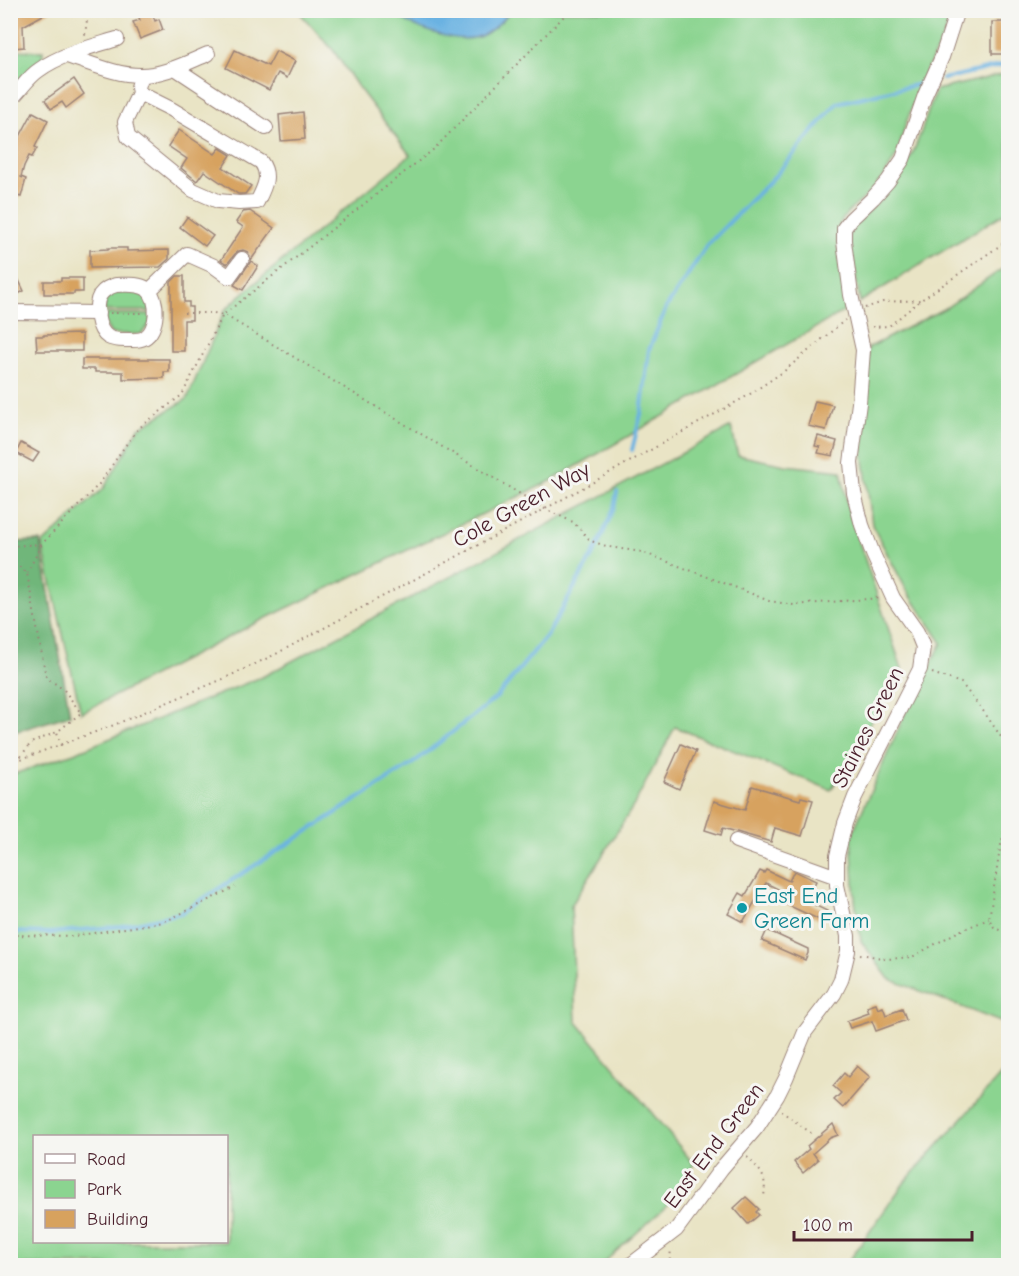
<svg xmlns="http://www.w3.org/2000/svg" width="1019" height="1276" font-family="'Comic Neue',sans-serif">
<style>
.green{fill:#8bd490;stroke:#6a7a5e;stroke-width:1.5;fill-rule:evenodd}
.forest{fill:#70b67a;stroke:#5d6a52;stroke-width:1.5}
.water{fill:#6ab2e2;stroke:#5a6886;stroke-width:1.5}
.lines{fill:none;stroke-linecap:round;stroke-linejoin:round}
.stream{stroke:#6ab2e2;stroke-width:4}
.building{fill:#d7a25e}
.minor-casing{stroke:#9a8278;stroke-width:16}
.path{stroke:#9a8278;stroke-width:2;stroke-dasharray:1.5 4.5;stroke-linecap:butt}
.minor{stroke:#fff;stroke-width:14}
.culture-dot{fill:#0f9aa8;stroke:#f6f6f2;stroke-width:2}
.labels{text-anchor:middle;stroke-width:6;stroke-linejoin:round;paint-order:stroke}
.street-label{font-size:22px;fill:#4a1f2b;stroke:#f6f6f2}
.culture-label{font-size:22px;fill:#0d838f;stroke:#f6f6f2;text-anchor:start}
</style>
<rect width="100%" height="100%" fill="#f6f6f2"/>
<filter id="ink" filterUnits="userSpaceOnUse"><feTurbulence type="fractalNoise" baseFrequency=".0167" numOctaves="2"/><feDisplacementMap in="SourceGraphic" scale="12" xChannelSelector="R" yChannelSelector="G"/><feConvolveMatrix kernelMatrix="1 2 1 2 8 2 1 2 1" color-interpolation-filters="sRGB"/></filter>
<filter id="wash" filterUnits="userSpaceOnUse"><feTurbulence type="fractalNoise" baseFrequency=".008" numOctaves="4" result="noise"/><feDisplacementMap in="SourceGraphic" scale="24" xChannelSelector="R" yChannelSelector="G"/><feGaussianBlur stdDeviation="1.35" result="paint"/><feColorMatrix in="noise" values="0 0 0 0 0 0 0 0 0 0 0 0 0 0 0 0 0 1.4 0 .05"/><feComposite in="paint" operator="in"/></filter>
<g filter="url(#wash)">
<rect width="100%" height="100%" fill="#e9e4c5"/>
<!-- green -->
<g class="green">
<path d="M298 11H954L942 40 924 75 905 126 898 153 885 175 869 194 847 213 840 223 837 235 841 277 848 309 551 481 254 624 81 713 42 544 104 488 139 428 187 399 225 310 242 294 410 155 358 87 333 50Z"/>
<path d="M11 50 43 51 42 62 11 97Z"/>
<path d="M1008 73V211L860 302 849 237 851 229C868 210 889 195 902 173 917 150 926 116 936 90Z"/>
<path d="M1008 265V1025L889 979 861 941 855 901 851 836 912 698 942 643 906 589 872 525 863 453 868 348 947 307Z"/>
<path d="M138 290 145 293 151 311H104L106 297 112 292Z"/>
<path d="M104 314H151L150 324 141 334H111L104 322Z"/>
<path d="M731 427 738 455 785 465 841 471 849 512 902 669 831 790 675 727 634 805 571 906 576 1021 694 1164 672 1201 601 1265H11V775L74 753 264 676ZM34 1136H226V1242H34Z"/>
<path d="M1008 1067V1265H846L904 1183Z"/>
</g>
<!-- forest -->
<path class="forest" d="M40 541 70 715 11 733V542Z"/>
<!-- water -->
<path class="water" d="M390 11H511C503 19 494 30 483 35 459 47 409 26 390 11Z"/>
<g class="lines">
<!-- stream -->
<g class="stream">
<path d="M943 79 1008 64"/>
<path d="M632 450 641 414 649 350 666 308 708 244 776 175 837 103 920 84"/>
<path d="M10 932 51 933 122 926 181 913 412 764 497 697 548 634 597 547 614 508 617 492"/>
</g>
</g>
<g id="blocks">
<!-- building -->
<g class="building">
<path d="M20 10H52L23 26 24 47 13 48 10 15Z"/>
<path d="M136 10H151L155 21 159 19 163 30 140 39 133 22 140 20Z"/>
<rect x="992" y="22" width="16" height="32"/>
<path d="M235 50 268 66 276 51 295 61 287 78 278 73 269 90 226 68Z"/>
<path d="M74 79 84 94 66 108 62 102 51 109 45 100Z"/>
<path d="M33 112 48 120 35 147 37 148 32 157 29 156 24 166 21 177 26 179 21 197 10 194V155Z"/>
<path d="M303 112 305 139 281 141 279 115Z"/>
<path d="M179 130 215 154 220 148 231 155 223 167 251 186 245 194H238L204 171 197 181 181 168 187 159 168 146Z"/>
<path d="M250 211 274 228 251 260 248 252 243 250 239 251 235 254 227 264 221 260 243 227 236 222 243 212Z"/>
<path d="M187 217 213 236 205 246 180 227Z"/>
<path d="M108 248H127V251L169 250V259L160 267 90 268V250L108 249Z"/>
<path d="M251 261 258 266 243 290 234 285Z"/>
<path d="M10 262 24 291 16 295 10 284Z"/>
<path d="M177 276H184V302H189V307H192V320H184V351H171V282Z"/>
<path d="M61 278H83V292H74V294H44V281H61Z"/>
<path d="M82 334V351H37L36 336H44V335Z"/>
<path d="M82 359H169V372H164V378L123 379V372H95V369H82Z"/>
<path d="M815 401 833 405 826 430 808 426Z"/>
<path d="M818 436 837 441 833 456 818 453 820 447 815 446Z"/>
<path d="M21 443 39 453 33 462 16 453Z"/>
<path d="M681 744 696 751 679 789 664 782Z"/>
<path d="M752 786 800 800 801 797 813 800 802 836 775 828 771 842 723 828 721 835 705 830 714 801 745 810Z"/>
<path d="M766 870 789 881 794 871 816 881 806 901 827 911 822 921 779 901 784 892 766 883 743 922 728 914 740 893 745 896 760 871 764 873Z"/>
<path d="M767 930 808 949V953L805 960 762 941Z"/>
<path d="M876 1004 878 1009 883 1007 886 1015 902 1009 906 1020 876 1031 872 1021 850 1028 847 1021 869 1013 867 1007Z"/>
<path d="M857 1066 870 1077 843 1108 834 1100 841 1093 833 1086 844 1073 848 1077Z"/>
<path d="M833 1124 838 1135 830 1138 813 1153 818 1160 803 1173 794 1162 809 1149 807 1146Z"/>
<path d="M746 1197 759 1209 756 1212 759 1215 748 1224 734 1208Z"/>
</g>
</g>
</g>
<g filter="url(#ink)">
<use href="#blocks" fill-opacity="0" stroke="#9a8278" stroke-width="1.5"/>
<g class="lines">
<defs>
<g id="minor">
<path d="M67 56C90 63 116 75 140 75 164 75 186 63 208 54"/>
<path d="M175 68 266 128"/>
<path d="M139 93 125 122 128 137 193 190 218 201 239 203 257 202C264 188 271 176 261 162L171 109 139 93 138 87 142 75"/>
<path d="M10 100C20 91 28 77 39 70 61 54 91 47 117 39"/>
<path d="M116 285C126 285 138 283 147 289 160 299 158 331 144 338 139 341 132 340 126 340 120 340 113 340 108 337 97 330 94 305 100 295 104 289 109 287 116 285Z"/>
<path d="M149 291 187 254 214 266 229 277 242 259"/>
<path d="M10 312 98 313"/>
<path d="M736 841 837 877"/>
<path d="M629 1266 676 1230 721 1169 757 1127 777 1096 786 1078 805 1032 834 994 841 980 848 951V936L837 885V856L845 823 855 797 920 669 923 647 917 632 893 598 873 554 862 525 854 493 851 463 859 403 863 350 851 295 844 241V228L851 219 873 198 888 181 903 159 925 95 942 57 957 10"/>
</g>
</defs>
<!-- minor casing -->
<use href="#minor" class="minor-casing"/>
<!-- path -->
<g class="path">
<path d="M83 10 87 20 85 35"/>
<path d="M865 308 883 302 921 300"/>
<path d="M110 313H143"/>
<path d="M184 313H214L226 316 545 509 573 522 591 541 609 547 642 552 745 591 769 601 794 605 879 598"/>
<path d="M872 327 889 326 921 300 1008 240"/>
<path d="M10 546 42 544 100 483 125 446 139 428 182 395 223 315 434 149 570 10"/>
<path d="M10 559 27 573 46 677 64 690 81 713 57 732 61 746"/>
<path d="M27 573 42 544"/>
<path d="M932 673 961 683 984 712 1008 747"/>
<path d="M17 761 31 743 57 732"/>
<path d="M10 763 109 727 223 679 274 655 545 509 747 396 783 372 845 320"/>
<path d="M1008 815 1000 849 989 919 994 927 1008 935"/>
<path d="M10 935 74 936 164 922 235 887"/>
<path d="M860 954 888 959 912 957 959 931 989 919"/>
<path d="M781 1111 811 1133"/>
<path d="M747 1157C761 1171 767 1176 764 1196"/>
<path d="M669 1266 671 1250"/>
</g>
<!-- minor -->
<use href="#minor" class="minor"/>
</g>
</g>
<!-- markers -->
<circle class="culture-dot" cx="742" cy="908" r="6"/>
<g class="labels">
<!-- street labels -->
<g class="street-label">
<text transform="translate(521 504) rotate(-29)" y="8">Cole Green Way</text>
<text transform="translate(867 727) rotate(-63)" y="8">Staines Green</text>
<text transform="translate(713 1145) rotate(-53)" y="8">East End Green</text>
</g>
<!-- culture labels -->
<g class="culture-label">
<text x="754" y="903">East End<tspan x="754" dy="25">Green Farm</tspan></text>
</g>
</g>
<!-- margin -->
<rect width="1019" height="1276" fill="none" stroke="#f6f6f2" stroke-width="36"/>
<!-- legend -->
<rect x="33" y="1135" width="195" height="108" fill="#f6f6f2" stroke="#b1a0a2" stroke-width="1.5"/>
<rect x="45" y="1154" width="30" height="9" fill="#ffffff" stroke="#b1a0a2" stroke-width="1.5"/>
<text x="87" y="1165" font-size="18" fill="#4a1f2b">Road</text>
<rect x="45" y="1180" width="30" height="18" fill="#8bd490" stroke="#b1a0a2" stroke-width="1.5"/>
<text x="87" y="1195" font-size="18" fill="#4a1f2b">Park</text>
<rect x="45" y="1210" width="30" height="18" fill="#d7a25e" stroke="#b1a0a2" stroke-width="1.5"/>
<text x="87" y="1225" font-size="18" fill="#4a1f2b">Building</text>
<!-- scale -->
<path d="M794 1231v9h178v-9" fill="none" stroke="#4a1f2b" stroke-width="3"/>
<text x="803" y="1231" font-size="18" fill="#4a1f2b" stroke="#f6f6f2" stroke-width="4.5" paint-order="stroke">100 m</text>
</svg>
